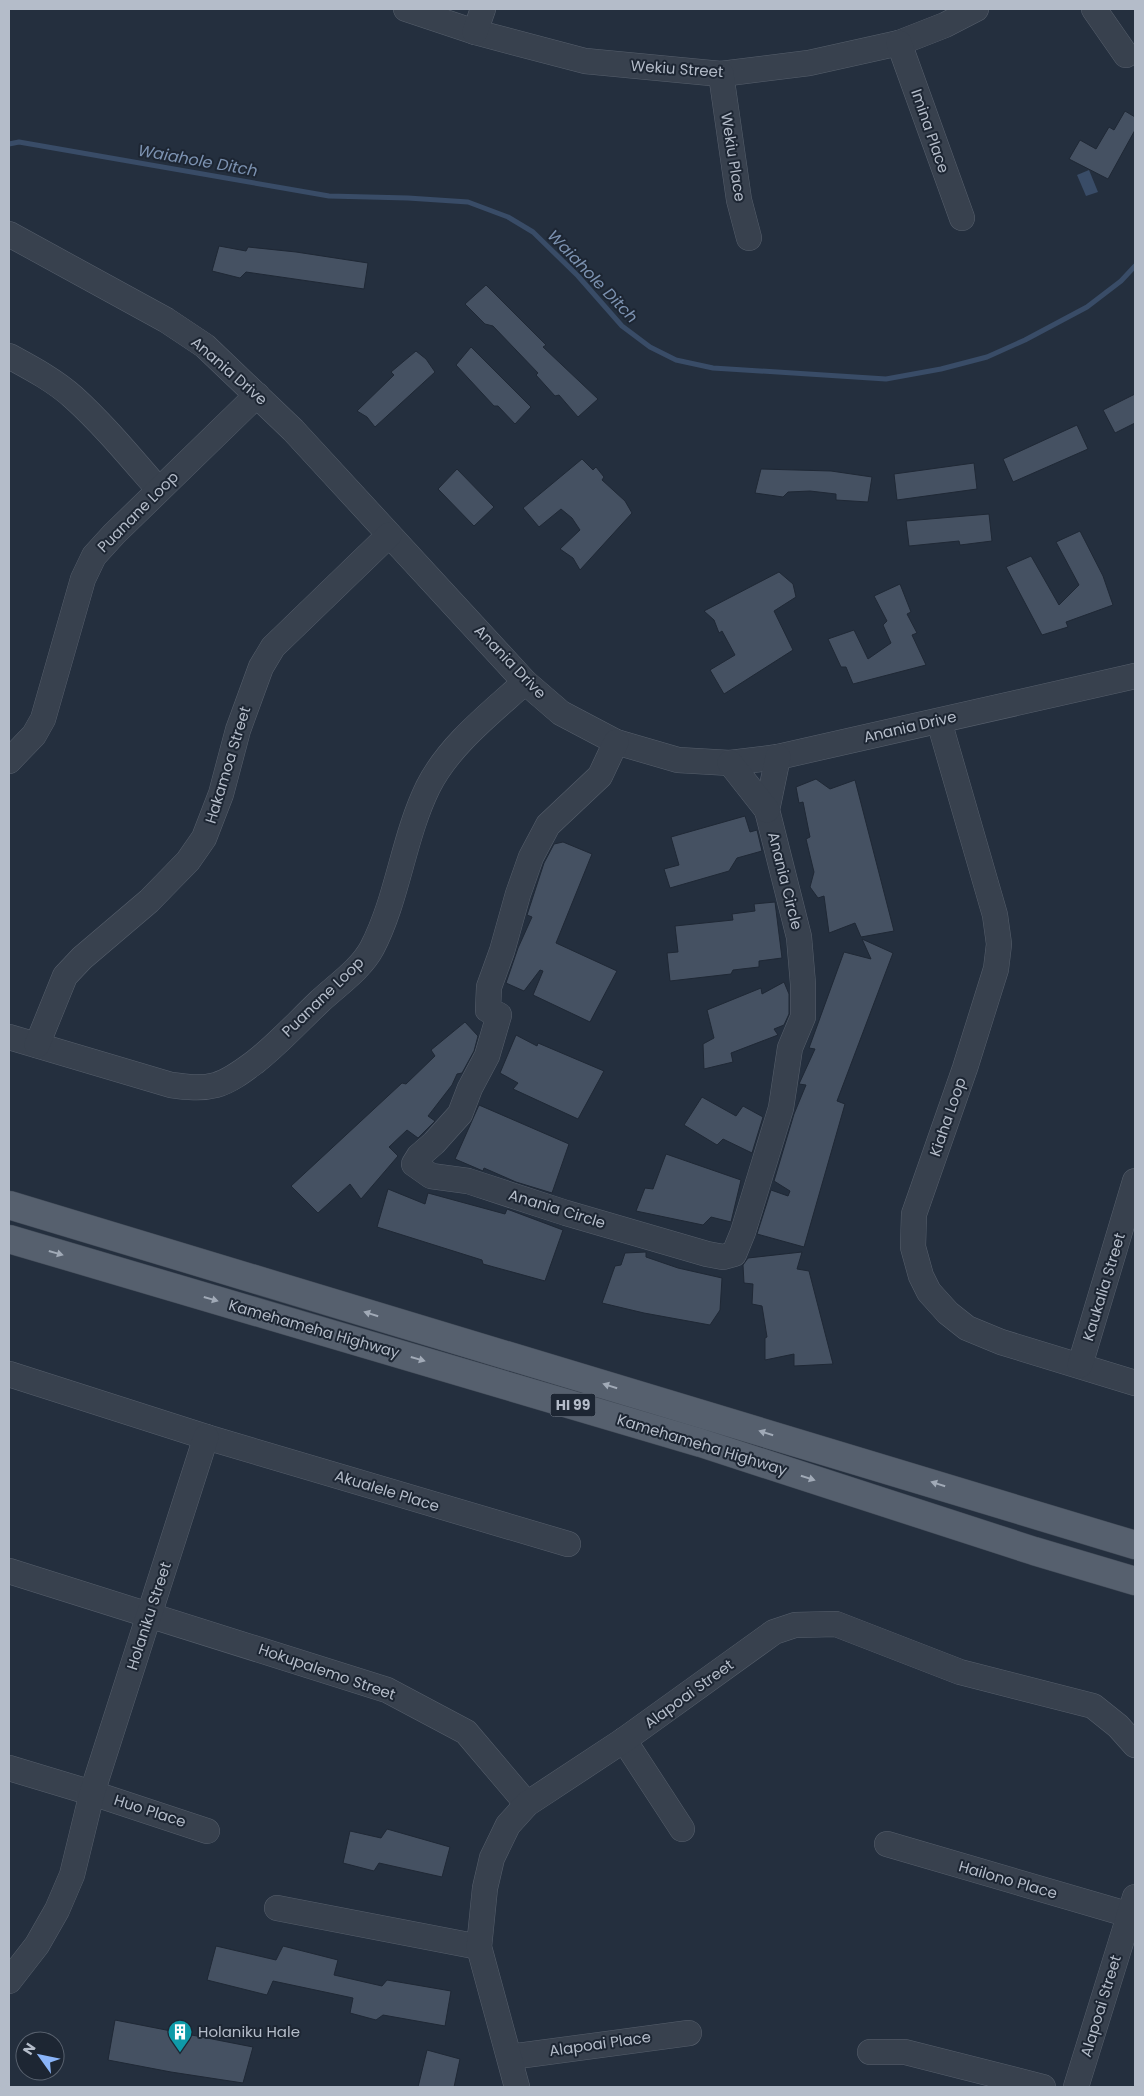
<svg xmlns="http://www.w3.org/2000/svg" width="1144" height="2096" font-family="Poppins,sans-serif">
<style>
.water{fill:#394c67}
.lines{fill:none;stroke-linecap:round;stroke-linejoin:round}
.stream{stroke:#394c67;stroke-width:5}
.building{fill:#455162;stroke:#1f2835}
.minor-casing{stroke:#565f6c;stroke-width:26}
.major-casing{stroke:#414a57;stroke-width:29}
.minor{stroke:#38414e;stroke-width:25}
.major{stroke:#56606e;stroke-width:28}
.oneway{fill:#a1aab7}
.labels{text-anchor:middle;stroke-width:4;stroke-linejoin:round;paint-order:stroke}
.shield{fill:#1d2633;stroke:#878f9c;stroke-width:1}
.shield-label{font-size:14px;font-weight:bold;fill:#b4bcc9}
.street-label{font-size:15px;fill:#b4bcc9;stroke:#1d2633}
.poi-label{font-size:15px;fill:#b4bcc9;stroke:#1d2633;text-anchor:start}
.water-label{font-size:16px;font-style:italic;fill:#7c92b1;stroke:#1d2633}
</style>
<rect width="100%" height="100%" fill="#242f3e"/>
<!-- water -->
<path class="water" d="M1089 170 1098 192 1086 196 1077 175Z"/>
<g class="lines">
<!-- stream -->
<path class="stream" d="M9 144 19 142 329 196 408 198 468 202 508 217 533 232 578 276 622 326 650 347 676 360 713 368 886 379 941 369 987 357 1025 340 1087 307 1121 281 1135 266"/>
</g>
<!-- building -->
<g class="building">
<path d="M1125 111 1135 117V130L1108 179 1069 159 1080 140 1096 149 1109 127 1114 130Z"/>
<path d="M219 246 246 251 248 247 296 252 368 263 364 289 246 272 240 278 212 271Z"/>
<path d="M486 285 546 345 543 347 598 399 578 417 559 395 555 396 536 375 538 373 493 326 485 324 465 304Z"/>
<path d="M471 347 531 407 515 424 498 406H494L456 365Z"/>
<path d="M416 351 426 359 435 372 375 427 367 417 357 411 394 375 391 372Z"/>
<path d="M1135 394V423L1115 433 1103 410Z"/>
<path d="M1077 425 1088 449 1013 482 1003 459Z"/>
<path d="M582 459 593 470 596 467 604 477 602 480 625 501 632 513 580 570 573 558 560 549 580 530 572 518 561 509 539 527 523 508Z"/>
<path d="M974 463 977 489 897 500 894 474Z"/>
<path d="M457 469 494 507 474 526 438 489Z"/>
<path d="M761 469 831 471 872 477 868 502 836 500V494L810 491 788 492 783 497 755 493Z"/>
<path d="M989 514 992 541 960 545 959 541 909 546 906 521Z"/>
<path d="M1080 531 1103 576 1113 605 1066 622 1068 627 1042 635 1006 567 1031 556 1059 605 1079 585 1056 542Z"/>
<path d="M779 572 793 584 796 597 774 611 793 650 724 694 710 670 735 655 722 631 719 633 714 620 704 611Z"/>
<path d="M900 584 911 612 907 614 917 633 912 635 926 665 853 684 846 667H841L828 639 854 630 868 659 891 643 883 625 887 621 874 596Z"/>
<path d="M816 779 830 789 855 780 894 931 861 937 855 923 829 933 824 896 818 898 810 887 814 872 806 839 810 837 803 802 799 803 796 787Z"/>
<path d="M745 816 750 832 757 830 762 851 737 858 729 871 670 888 664 869 679 865 671 837Z"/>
<path d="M563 842 592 854 556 943 617 971 590 1022 533 995 543 971 540 970 524 991 506 983 518 948 532 917 527 915 544 863 554 844Z"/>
<path d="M775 902 782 958 759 961V967L733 970 731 974 670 981 667 953 678 952 675 926 733 920 732 914 755 911 754 904Z"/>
<path d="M862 939 893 953 837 1101 845 1104 804 1247 757 1234 771 1190 788 1196 790 1191 774 1181 794 1114 806 1085 799 1084 815 1049 809 1048 844 952 871 959Z"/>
<path d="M784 982 789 994V1014L784 1025 774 1029 778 1035 731 1053 733 1062 704 1069 703 1044 714 1038 707 1010 761 988 762 994Z"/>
<path d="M465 1022 478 1036 474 1051 462 1073 457 1074 452 1085 428 1116 435 1121 418 1138 407 1130 389 1147 398 1156 361 1199 350 1184 318 1213 291 1186 402 1083 406 1084 435 1056 431 1050Z"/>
<path d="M516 1035 537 1046 538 1043 604 1071 578 1119 513 1089 518 1083 500 1073Z"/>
<path d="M702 1097 736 1116 743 1106 763 1117 752 1153 723 1139 717 1145 684 1125Z"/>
<path d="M479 1105 569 1144 552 1193 516 1182 484 1168 483 1171 455 1159Z"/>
<path d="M666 1154 741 1180 731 1222 711 1217 703 1225 636 1211 645 1188 653 1189Z"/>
<path d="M388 1189 425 1204 428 1193 505 1214 507 1209 563 1230 545 1281 483 1264 482 1260 377 1227Z"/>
<path d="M646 1252V1257L678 1268 722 1278 720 1310 710 1325 644 1313 602 1303 615 1266 621 1265 625 1253Z"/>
<path d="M802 1252 797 1269 809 1271 833 1364 794 1366V1354L765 1360V1338L767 1337 762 1306 752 1304 753 1284 744 1283 743 1265 748 1258Z"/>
<path d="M387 1829 450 1847 442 1877 379 1863 374 1871 343 1863 350 1831 381 1838Z"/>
<path d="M216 1946 276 1960 283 1946 338 1960 334 1975 382 1986 387 1980 451 1991 445 2026 383 2015 376 2020 350 2013 353 1998 273 1981 267 1995 207 1980Z"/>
<path d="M115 2020 253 2047 243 2083 171 2072 108 2060Z"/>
<path d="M427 2050 460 2059 454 2087H418Z"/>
</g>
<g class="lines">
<defs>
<g id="minor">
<path d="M406 9 475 32 585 61 721 74 809 63 899 43 945 25 976 9"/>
<path d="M1094 9 1126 55"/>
<path d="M475 32 483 9"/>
<path d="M899 43 962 218"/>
<path d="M721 74 739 200 749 238"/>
<path d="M9 234 166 320 205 346 293 430 525 682 561 713 616 742 678 760 730 763 778 757 1135 676"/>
<path d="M9 356C31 368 54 380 73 397 104 425 131 458 159 490"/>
<path d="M939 721 995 915 999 944 996 969 965 1068 914 1214 913 1247 921 1276 929 1292 948 1313 967 1328 1001 1342 1135 1383"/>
<path d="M616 742 600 776 548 825 531 857 518 894 502 951 489 987 488 1010 499 1015 487 1056 470 1088 460 1114 434 1143 419 1156 414 1164 431 1176 468 1181 566 1213 707 1254 723 1257 734 1254 743 1232 781 1108 790 1048 803 1017V984L799 937 767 810 778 757"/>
<path d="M9 761 34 735 43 719 83 579 94 556 114 534 257 395"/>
<path d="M730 763 767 810"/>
<path d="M9 1037 171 1085C186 1087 201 1089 216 1085 230 1081 243 1071 255 1062 278 1044 298 1022 319 1002 336 986 361 969 372 948 398 898 403 838 428 787 449 745 491 713 525 682"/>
<path d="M37 1045 65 976 82 958 149 901 188 861 204 838 221 794 238 730 261 667 273 647 389 535"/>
<path d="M1080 1365 1135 1181"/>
<path d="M9 1374 206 1437 568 1544"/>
<path d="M9 1571 387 1690 466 1732 527 1804"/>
<path d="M624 1740 682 1829"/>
<path d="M9 1768 92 1793 207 1831"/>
<path d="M887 1844 1130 1915"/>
<path d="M277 1908 479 1947"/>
<path d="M9 1981 37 1945 57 1910 72 1875 92 1793 206 1437"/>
<path d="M870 2052H905L1043 2087"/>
<path d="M510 2057 689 2033"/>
<path d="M517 2087 479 1947 485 1888 492 1858 508 1825 527 1804 624 1740 774 1632 795 1625 836 1624 960 1672 1093 1706 1118 1726 1135 1745"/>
<path d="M1076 2087 1135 1897"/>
</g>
<g id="major">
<path d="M9 1205 1135 1545"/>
<path d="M9 1239 701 1443 1034 1551 1135 1581"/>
</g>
</defs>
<!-- minor casing -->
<use href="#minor" class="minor-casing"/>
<!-- major casing -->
<use href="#major" class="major-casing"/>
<!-- minor -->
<use href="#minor" class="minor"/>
<!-- major -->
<use href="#major" class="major"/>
</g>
<!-- one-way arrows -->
<defs><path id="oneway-solid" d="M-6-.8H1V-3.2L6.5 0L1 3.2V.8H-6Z" transform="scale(1.25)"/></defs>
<g class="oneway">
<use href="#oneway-solid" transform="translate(56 1253) rotate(16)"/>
<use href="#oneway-solid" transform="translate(211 1299) rotate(16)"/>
<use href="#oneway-solid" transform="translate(371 1314) rotate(-163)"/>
<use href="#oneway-solid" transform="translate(418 1359) rotate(16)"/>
<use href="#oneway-solid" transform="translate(610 1386) rotate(-163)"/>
<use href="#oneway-solid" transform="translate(766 1433) rotate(-163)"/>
<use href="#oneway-solid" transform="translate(808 1478) rotate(18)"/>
<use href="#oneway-solid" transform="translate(938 1484) rotate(-163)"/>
</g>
<!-- icons -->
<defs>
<symbol id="building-pin" viewBox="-11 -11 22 30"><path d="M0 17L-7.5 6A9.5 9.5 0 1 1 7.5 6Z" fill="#0f9aa8" stroke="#1d2633"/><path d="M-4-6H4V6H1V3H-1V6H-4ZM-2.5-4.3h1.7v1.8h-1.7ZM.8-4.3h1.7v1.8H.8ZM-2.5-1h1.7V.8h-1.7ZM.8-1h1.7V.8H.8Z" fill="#fff"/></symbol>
</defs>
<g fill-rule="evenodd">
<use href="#building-pin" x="166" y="2018" width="28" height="38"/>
</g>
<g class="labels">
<!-- shield labels -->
<rect class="shield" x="550.5" y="1393.5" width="45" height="23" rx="4"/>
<g class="shield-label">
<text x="573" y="1410">HI 99</text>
</g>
<!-- street labels -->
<g class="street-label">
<text transform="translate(677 69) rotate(4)" y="5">Wekiu Street</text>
<text transform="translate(930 131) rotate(71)" y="5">Imina Place</text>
<text transform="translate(733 157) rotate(81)" y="5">Wekiu Place</text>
<text transform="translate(229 371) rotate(41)" y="5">Anania Drive</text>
<text transform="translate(138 512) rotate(-45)" y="5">Puanane Loop</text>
<text transform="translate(510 662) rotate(46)" y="5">Anania Drive</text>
<text transform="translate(910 727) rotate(-13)" y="5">Anania Drive</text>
<text transform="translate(228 765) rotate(-73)" y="5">Hakamoa Street</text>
<text transform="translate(785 881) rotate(76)" y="5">Anania Circle</text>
<text transform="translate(323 997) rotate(-44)" y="5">Puanane Loop</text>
<text transform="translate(948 1117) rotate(-71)" y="5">Kiaha Loop</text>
<text transform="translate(557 1209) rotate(17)" y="5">Anania Circle</text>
<text transform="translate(1104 1287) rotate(-73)" y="5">Kaukalia Street</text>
<text transform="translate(314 1329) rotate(16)" y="5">Kamehameha Highway</text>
<text transform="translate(702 1445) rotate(17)" y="5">Kamehameha Highway</text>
<text transform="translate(387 1491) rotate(17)" y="5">Akualele Place</text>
<text transform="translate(149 1616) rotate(-72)" y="5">Holaniku Street</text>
<text transform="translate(327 1672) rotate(19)" y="5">Hokupalemo Street</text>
<text transform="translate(689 1694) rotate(-36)" y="5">Alapoai Street</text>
<text transform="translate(150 1811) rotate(18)" y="5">Huo Place</text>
<text transform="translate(1008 1880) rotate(16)" y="5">Hailono Place</text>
<text transform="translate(1101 2006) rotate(-73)" y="5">Alapoai Street</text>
<text transform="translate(600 2044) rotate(-8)" y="5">Alapoai Place</text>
</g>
<!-- poi labels -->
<g class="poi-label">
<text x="198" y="2037">Holaniku Hale</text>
</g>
<!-- water labels -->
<g class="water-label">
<text transform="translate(198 160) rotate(10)" y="6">Waiahole Ditch</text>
<text transform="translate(593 276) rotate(46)" y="6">Waiahole Ditch</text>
</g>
</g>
<!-- border -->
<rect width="1144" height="2096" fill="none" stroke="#b4bcc9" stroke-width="20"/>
<!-- north arrow -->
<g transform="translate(40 2056) rotate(303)"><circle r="24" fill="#1d2633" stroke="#59626f"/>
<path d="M0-4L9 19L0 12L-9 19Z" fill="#8ab4f8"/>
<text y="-8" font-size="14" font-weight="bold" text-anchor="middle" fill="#b4bcc9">N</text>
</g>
</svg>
